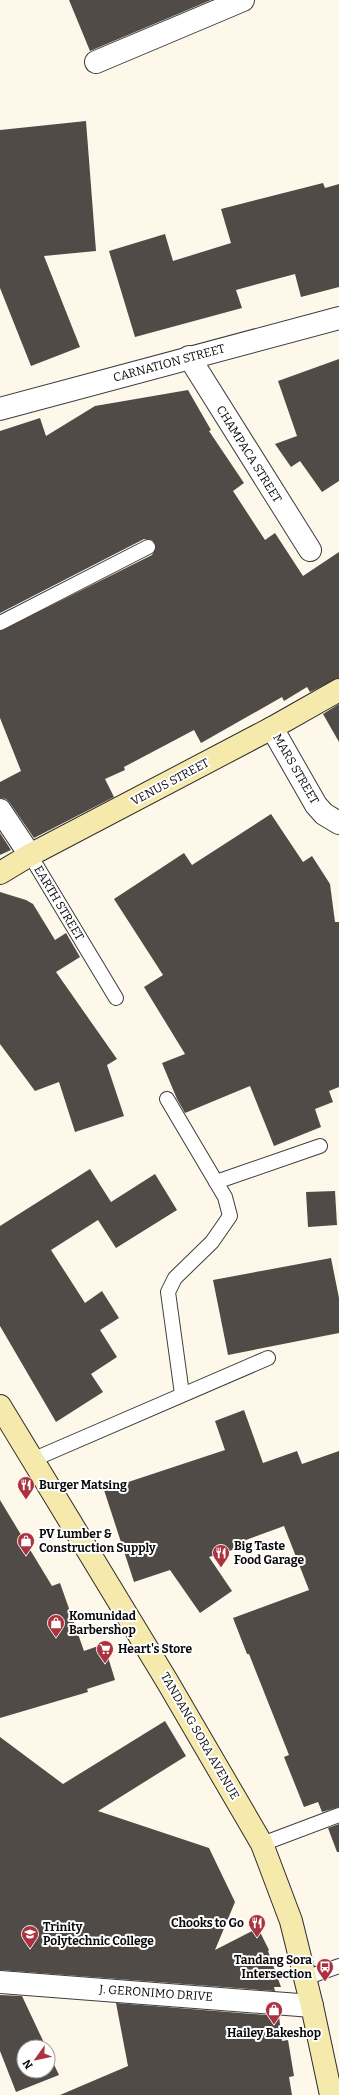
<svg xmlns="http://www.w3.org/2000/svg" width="339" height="2095" font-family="Bitter,serif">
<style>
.building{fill:#514b48}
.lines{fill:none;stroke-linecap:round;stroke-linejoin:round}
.lane-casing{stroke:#3d3d3d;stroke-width:16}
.street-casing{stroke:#3d3d3d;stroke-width:24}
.secondary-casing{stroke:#2c2c2c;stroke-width:24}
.lane{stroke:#fff;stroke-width:14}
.street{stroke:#fff;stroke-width:22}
.secondary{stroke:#f6e9ac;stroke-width:22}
.labels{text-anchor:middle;stroke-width:4;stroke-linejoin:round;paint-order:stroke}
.street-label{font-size:12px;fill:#0a0a0a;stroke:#fff}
.poi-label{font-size:12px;font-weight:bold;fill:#0a0a0a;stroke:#fff;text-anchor:start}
</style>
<rect width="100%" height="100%" fill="#fdf8ea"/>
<!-- building -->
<g class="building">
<path d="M69 0H211L90 51Z"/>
<path d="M86 121 96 251 44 256 80 347 31 366 0 288V130Z"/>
<path d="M323 183 325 188 339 184V287L301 297 295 274 236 290 242 308 135 337 109 251 165 234 173 261 231 243 221 209Z"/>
<path d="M339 359V481L322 492 300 461 291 467 275 444 297 436 278 381Z"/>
<path d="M188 390 211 430 209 431 244 483 233 491 265 540 275 533 303 576 339 552V678L310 692 307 687 284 701 282 697 201 743 194 730 124 767 125 770 105 779 114 797 34 838 10 803 6 799 0 798V782L21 771 0 718V631L152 555 156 547 152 540 144 539 0 613V431L40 418 46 436 95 406Z"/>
<path d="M339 704V742L323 714Z"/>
<path d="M271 814 303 862 312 856 330 884 335 922H339V1087L329 1091 333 1102 315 1109 321 1127 274 1146 250 1086 185 1113 177 1099 162 1063 185 1054 144 987 163 975 114 899 184 853 192 865Z"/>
<path d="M0 833 11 850 0 855Z"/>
<path d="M0 892 26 900 33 904 55 940 66 933 80 957 56 972 117 1059 107 1065 124 1116 75 1132 59 1082 35 1091 0 1044Z"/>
<path d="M90 1169 111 1202 155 1174 177 1210 116 1248 98 1220 51 1250 85 1303 102 1291 119 1318 100 1330 117 1357 91 1374 103 1392 56 1422 0 1326V1226Z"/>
<path d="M335 1191 337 1225 308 1227 306 1192Z"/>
<path d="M331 1258 339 1298V1333L228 1355 213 1280Z"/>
<path d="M244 1410 263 1463 297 1451 302 1464 339 1451V1807L322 1812 318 1802 304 1807 284 1757 289 1755 249 1654H247L233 1618 309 1590 284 1526 238 1543 239 1548 209 1557 232 1591 200 1613 170 1570 134 1582 104 1490 225 1450 215 1421Z"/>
<path d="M0 1500 52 1586 60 1583 84 1651 104 1644 115 1680 87 1689 88 1692 0 1718Z"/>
<path d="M165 1721 186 1756 98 1811 209 1848 235 1902 215 1950 258 1928 269 1950 268 1951 281 1987H274L275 1991 0 1970V1737L63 1784Z"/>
<path d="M339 1824V1852H337L328 1828Z"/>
<path d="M0 1995 22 1996 46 2047H24V2071H48V2052L59 2075 16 2092 0 2051Z"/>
<path d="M116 2003 279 2016 282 2041 288 2040 294 2076 289 2077 292 2095H60L128 2066Z"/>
</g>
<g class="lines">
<defs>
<g id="lane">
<path d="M0 623 148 547"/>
<path d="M30 855 116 998"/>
<path d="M167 1099 225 1197 230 1216 212 1242 175 1278 168 1292 182 1394"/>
<path d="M216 1182 320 1146"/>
<path d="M32 1460 268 1358"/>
<path d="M262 1844 339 1815"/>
<path d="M305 1978 339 1966"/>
</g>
<g id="street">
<path d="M96 62 243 0"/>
<path d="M189 357 310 550"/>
<path d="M0 409 339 318"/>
<path d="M272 728 316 805 324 814 339 823"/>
<path d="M0 810 30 855"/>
<path d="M0 1982 312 2006"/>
</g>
<g id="secondary">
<path d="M0 873 30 855 272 728 339 690"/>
<path d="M0 1406 167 1681 262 1844 291 1921 312 2006 331 2095"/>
</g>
</defs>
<!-- lane casing -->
<use href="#lane" class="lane-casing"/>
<!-- street casing -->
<use href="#street" class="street-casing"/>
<!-- secondary casing -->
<use href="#secondary" class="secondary-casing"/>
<!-- lane -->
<use href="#lane" class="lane"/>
<!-- street -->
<use href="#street" class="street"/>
<!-- secondary -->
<use href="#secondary" class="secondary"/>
</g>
<!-- icons -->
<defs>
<symbol id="restaurant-pin" viewBox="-11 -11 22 30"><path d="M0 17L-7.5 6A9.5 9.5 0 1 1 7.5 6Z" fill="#aa333f" stroke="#fff"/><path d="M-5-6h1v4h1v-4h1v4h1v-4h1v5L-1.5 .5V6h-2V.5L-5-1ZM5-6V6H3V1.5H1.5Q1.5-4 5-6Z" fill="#fff"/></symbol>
<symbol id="shop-pin" viewBox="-11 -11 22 30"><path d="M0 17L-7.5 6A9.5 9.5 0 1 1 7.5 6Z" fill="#aa333f" stroke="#fff"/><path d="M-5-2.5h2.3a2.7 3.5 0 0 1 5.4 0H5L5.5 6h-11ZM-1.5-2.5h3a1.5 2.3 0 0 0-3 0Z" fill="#fff"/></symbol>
<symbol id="supermarket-pin" viewBox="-11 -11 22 30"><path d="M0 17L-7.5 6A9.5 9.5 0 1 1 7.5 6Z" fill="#aa333f" stroke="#fff"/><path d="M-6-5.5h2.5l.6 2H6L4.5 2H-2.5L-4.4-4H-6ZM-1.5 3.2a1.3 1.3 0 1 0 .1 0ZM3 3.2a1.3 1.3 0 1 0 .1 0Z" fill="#fff"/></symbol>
<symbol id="school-pin" viewBox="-11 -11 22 30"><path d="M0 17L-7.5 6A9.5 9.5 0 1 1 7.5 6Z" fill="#aa333f" stroke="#fff"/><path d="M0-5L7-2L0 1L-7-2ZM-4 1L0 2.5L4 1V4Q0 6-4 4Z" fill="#fff"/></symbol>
<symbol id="bus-pin" viewBox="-11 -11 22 30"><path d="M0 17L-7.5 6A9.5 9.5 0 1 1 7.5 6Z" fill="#aa333f" stroke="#fff"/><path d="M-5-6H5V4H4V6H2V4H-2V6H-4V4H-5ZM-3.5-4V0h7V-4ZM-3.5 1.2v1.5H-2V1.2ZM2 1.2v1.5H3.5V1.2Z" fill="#fff"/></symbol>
</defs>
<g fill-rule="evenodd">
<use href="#restaurant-pin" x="16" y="1475" width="20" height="27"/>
<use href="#shop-pin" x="16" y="1531" width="20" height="27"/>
<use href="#restaurant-pin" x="211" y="1543" width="20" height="27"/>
<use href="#shop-pin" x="46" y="1613" width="20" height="27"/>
<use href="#supermarket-pin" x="95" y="1639" width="20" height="27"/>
<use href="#restaurant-pin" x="247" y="1913" width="20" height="27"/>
<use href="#school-pin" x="20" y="1924" width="20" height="27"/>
<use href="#bus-pin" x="315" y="1957" width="20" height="27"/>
<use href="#shop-pin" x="264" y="2000" width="20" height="27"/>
</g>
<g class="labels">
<!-- street labels -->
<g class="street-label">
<text transform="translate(169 363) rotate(-15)" y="4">CARNATION STREET</text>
<text transform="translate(249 454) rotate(58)" y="4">CHAMPACA STREET</text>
<text transform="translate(296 769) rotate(60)" y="4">MARS STREET</text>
<text transform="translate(170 782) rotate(-28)" y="4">VENUS STREET</text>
<text transform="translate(59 903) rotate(59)" y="4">EARTH STREET</text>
<text transform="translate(200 1736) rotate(60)" y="4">TANDANG SORA AVENUE</text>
<text transform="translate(156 1993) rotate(4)" y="4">J. GERONIMO DRIVE</text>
</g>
<!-- poi labels -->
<g class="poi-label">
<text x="39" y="1489">Burger Matsing</text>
<text x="39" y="1538">PV Lumber &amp;<tspan x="39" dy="14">Construction Supply</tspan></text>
<text x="234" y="1550">Big Taste<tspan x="234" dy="14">Food Garage</tspan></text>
<text x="69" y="1620">Komunidad<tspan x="69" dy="14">Barbershop</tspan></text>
<text x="118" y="1653">Heart's Store</text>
<text x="244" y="1927" text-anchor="end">Chooks to Go</text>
<text x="43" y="1931">Trinity<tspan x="43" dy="14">Polytechnic College</tspan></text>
<text x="312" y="1964" text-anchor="end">Tandang Sora<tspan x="312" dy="14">Intersection</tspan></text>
<text x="274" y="2037" text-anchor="middle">Hailey Bakeshop</text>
</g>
</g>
<!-- north arrow -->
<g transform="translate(36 2059) rotate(237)"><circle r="19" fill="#ffffff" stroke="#9d9d9d"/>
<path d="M0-3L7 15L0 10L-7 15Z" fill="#aa333f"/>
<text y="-6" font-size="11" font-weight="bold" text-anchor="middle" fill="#0a0a0a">N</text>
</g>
</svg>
